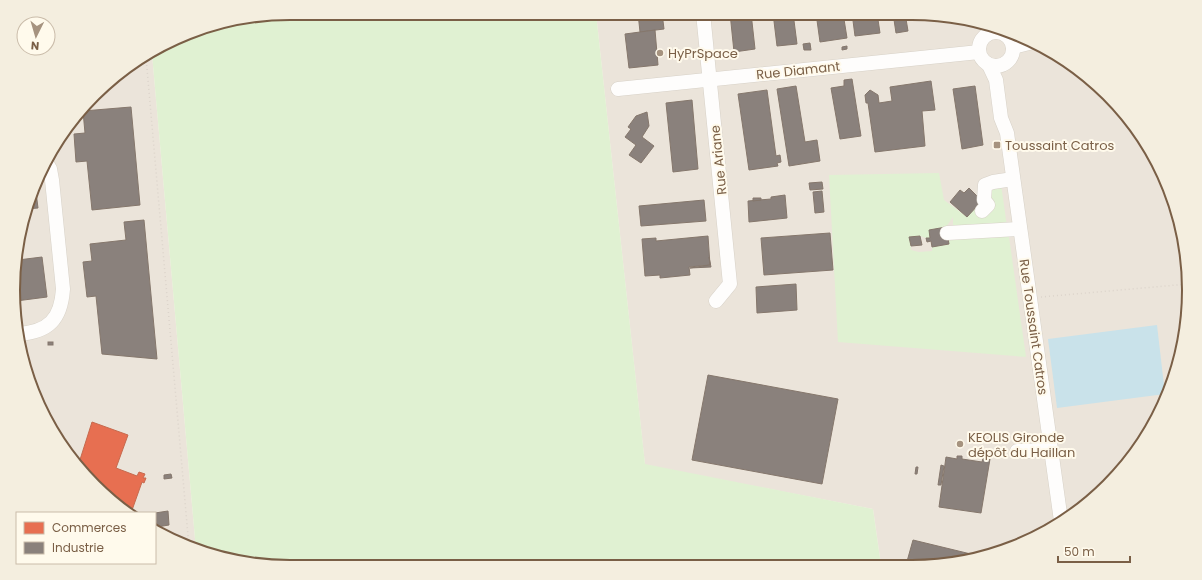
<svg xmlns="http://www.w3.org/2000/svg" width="1202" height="580" font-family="Poppins,sans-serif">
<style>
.industrial{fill:#ebe4da}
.green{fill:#e0f1d2}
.water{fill:#c9e2ea}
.shops{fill:#e76f51;stroke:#c66a4e}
.industry{fill:#8a817c;stroke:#85776c}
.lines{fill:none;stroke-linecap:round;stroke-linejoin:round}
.minor-casing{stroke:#d7d1c7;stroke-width:15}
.path{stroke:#dcd4cb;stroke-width:1.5;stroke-dasharray:1 3;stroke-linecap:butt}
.minor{stroke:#fefdfc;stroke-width:14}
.poi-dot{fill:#a6937f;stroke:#fffaec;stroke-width:1.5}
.labels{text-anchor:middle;stroke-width:4;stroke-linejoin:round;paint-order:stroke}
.poi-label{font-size:13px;fill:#7a5f46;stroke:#fffaec;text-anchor:start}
.street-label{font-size:13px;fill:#7a5f46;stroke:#fffaec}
.rim{fill:none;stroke:#7a5f46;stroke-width:2}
</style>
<rect width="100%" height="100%" fill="#f8f4e9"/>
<!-- industrial -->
<g class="industrial">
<path d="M596 13H912L966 18 1018 34 1066 60 1108 94 1142 136 1168 184 1184 236 1189 290 1184 344 1168 396 1132 458 1081 510 1018 546 948 565H881L873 509 645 465Z"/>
<path d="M152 54 196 550 184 546 155 528V513H131L107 498 70 459 42 413 15 326 18 236 34 184 60 136 121 70Z"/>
</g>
<!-- green -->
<g class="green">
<path d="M290 13H596L645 464 873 509 881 565 290 567 236 562 196 550 152 54 201 28Z"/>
<path d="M939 173 944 200 967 217 974 209 982 215 989 186 1001 184 1007 227 955 230 953 225V217L946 227 929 230 930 238H926L920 236 910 237 911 250 919 252 932 251V247L949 244 947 233 1008 230 1026 357 838 342 829 175Z"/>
</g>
<!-- water -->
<path class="water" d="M1157 325 1165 394 1057 408 1048 339Z"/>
<!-- shops -->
<path class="shops" d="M92 422 128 435 116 468 137 476 139 472 145 474 143 478H146L144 483 142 482 131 513 107 498 78 466Z"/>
<!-- industry -->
<g class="industry">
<path d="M638 13H662L664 29 640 32Z"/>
<path d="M730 13H751L755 49 734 52Z"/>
<path d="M773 13H793L797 44 777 46Z"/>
<path d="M816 13H843L847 38 820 42Z"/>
<path d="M852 13H877L880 33 855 36Z"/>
<path d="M893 13H905L908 31 896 33Z"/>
<path d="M655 30 658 65 629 68 625 34Z"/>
<path d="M810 43 811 50H804L803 44Z"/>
<path d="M847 46V49L842 50V47Z"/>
<path d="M852 79 861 136 840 139 831 88 844 86V80Z"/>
<path d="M931 81 935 110 922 111 925 146 875 152 868 103H866L865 95 870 90 878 95 879 103 892 101 890 87Z"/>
<path d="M796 86 805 142 817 140 820 161 789 166 777 89Z"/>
<path d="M975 86 983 145 962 149 953 89Z"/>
<path d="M767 90 776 156 780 155 781 162 777 163 778 166 749 170 738 94Z"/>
<path d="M692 100 698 169 673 172 666 103Z"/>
<path d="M131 107 140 205 92 210 87 161 76 162 74 134 85 133 83 111Z"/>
<path d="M647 112 649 126 642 137 654 146 641 163 629 155 636 145 625 137 631 129 628 127 636 116Z"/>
<path d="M822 182 823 189 810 190 809 183Z"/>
<path d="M34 184H35L38 208 26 209Z"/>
<path d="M969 188 978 197 979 204 967 217 950 202 960 190 964 193Z"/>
<path d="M822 191 824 212 815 213 813 192Z"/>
<path d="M785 195 787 218 749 222 748 201 771 199V197Z"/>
<path d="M753 198H761V200L753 201Z"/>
<path d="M704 200 706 221 641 226 639 206Z"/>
<path d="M144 220 157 359 102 354 96 296 87 297 83 262 92 261 90 244 126 240 124 222Z"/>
<path d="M946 227 949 244 932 247 931 241 927 242 926 238H930L929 230Z"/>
<path d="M830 233 833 270 764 275 761 238Z"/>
<path d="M708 236 710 265 689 267 690 275 660 278V275L645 276 642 239 656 238V241Z"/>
<path d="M920 236 922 245 911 246 909 237Z"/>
<path d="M42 257 47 297 16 301 18 260Z"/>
<path d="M709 257 711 267 690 268 710 265Z"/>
<path d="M796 284 797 310 757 313 756 287Z"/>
<rect x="48" y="342" width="5" height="3"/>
<path d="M708 375 838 399 822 484 692 460Z"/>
<path d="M957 456H962V459L982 462 983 458 990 459 981 513 939 507 946 457 957 459Z"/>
<path d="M941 465 944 466 941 485H938Z"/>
<path d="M916 467H918L917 474H915Z"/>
<path d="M171 474 172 478 164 479V475Z"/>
<path d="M168 511 169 525 157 527 155 513Z"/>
<path d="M913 540 979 556 948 565H906Z"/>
</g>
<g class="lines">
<defs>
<g id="minor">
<path d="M703 13 730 284 716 301"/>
<circle cx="996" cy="49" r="17"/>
<path d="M1013 47 1033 42"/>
<path d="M989 65 996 80 1001 118 1007 133 1061 521"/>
<path d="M618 89 979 52"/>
<path d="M982 211 988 205 984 200 985 185 993 182 1013 179"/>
<path d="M947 233 1020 229"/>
<path d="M18 334C49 332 61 319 63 289L52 180 50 169 46 162"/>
<path d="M1017 451H1029L1050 448"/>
</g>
</defs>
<!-- minor casing -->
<use href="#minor" class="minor-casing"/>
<!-- path -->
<g class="path">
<path d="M146 57 189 547"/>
<path d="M1041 297 1188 284"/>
</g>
<!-- minor -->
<use href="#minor" class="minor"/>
</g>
<!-- markers -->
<g class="poi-dot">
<circle cx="660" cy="53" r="4"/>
<rect x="993" y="141" width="8" height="8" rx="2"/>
<circle cx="960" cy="444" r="4"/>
</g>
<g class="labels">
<!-- poi labels -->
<g class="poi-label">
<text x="668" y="58">HyPrSpace</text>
<text x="1005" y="150">Toussaint Catros</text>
<text x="968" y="442">KEOLIS Gironde<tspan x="968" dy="15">dépôt du Haillan</tspan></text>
</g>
<!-- street labels -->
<g class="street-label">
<text transform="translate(798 70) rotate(-6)" y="5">Rue Diamant</text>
<text transform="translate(718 160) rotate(-96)" y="5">Rue Ariane</text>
<text transform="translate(1034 327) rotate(82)" y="5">Rue Toussaint Catros</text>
</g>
</g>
<!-- crop -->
<path d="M0 0H1202V580H0ZM290 20H912A270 270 0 0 1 1182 290V290A270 270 0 0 1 912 560H290A270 270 0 0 1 20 290V290A270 270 0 0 1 290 20Z" fill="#f4eedf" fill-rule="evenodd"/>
<path class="rim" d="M290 20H912A270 270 0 0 1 1182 290V290A270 270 0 0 1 912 560H290A270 270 0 0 1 20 290V290A270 270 0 0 1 290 20Z"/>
<!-- legend -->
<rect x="16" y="512" width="140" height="52" fill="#fffaec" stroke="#cabcaa"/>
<rect x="24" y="522" width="20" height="12" fill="#e76f51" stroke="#cabcaa"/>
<text x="52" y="532" font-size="12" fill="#7a5f46">Commerces</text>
<rect x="24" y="542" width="20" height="12" fill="#8a817c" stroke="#cabcaa"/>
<text x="52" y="552" font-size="12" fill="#7a5f46">Industrie</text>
<!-- north arrow -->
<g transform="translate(36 36) rotate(185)"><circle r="19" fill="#fffaec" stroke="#cabcaa"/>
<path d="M0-3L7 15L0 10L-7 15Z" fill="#a6937f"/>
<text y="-6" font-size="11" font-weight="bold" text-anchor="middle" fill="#7a5f46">N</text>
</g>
<!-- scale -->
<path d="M1058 556v6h72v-6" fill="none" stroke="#7a5f46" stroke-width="2"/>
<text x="1064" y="556" font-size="12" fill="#7a5f46" stroke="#fffaec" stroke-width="3" paint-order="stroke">50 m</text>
</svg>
